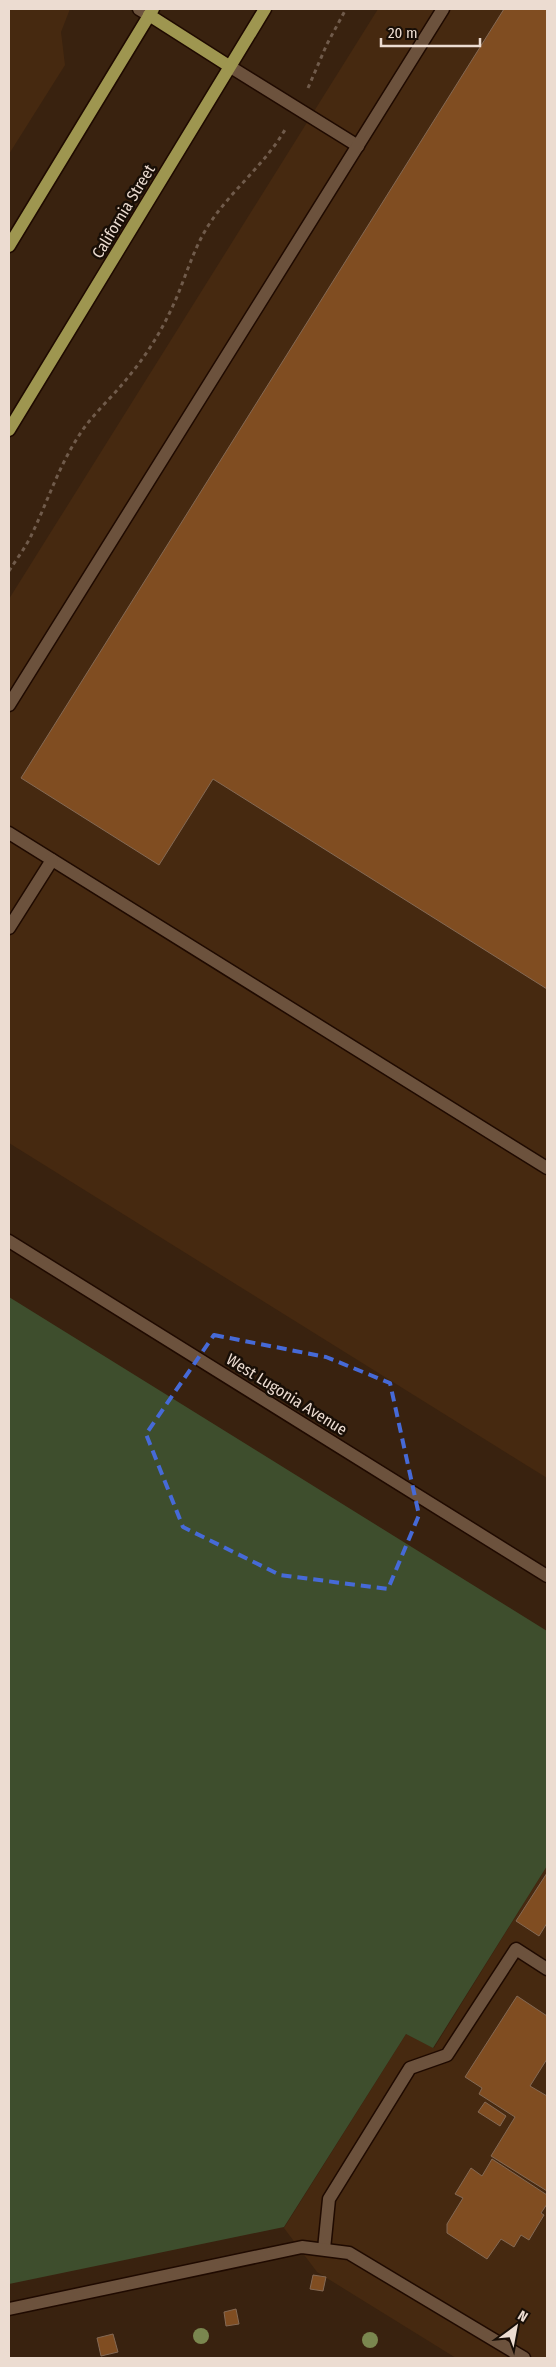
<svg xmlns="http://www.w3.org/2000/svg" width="556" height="2367" font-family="'Fira Sans Condensed',sans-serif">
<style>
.built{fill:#462910}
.green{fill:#3e4e2d}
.building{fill:#804d21;stroke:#846954}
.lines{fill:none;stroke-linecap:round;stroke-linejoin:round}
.minor-casing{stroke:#1f0a00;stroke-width:15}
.major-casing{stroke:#1f0a00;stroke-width:15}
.path{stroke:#705b4b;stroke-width:3;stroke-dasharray:4 4;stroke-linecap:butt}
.minor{stroke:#6c523d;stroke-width:12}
.major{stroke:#9e9650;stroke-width:12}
.tree{fill:#7a874f}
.marked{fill:none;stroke:#466ad7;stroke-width:4;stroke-dasharray:10 6;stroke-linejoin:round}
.labels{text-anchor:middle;stroke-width:5;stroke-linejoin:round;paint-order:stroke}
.street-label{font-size:16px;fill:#ecdcd1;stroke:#180e06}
</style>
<rect width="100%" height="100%" fill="#39220f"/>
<!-- built -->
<g class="built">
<path d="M9 9H70L61 32 65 65 9 154Z"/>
<path d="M378 9H547V1478L9 1143V599Z"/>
<path d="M547 1866V2358H456L317 2272 284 2228 406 2034 434 2048Z"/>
</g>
<!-- green -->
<path class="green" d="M9 1297 547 1631V1866L433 2048 406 2034 284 2227 9 2284Z"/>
<!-- building -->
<g class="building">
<path d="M504 9H547V989L213 779 159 865 21 778Z"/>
<path d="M547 1873V1923L539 1936 516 1921Z"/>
<path d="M517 1996 547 2016V2059L530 2086 547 2096V2191L491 2156 515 2117 479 2094 482 2088 465 2077Z"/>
<path d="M485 2102 506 2116 500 2126 478 2112Z"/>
<path d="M492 2159 547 2195V2204L541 2213 544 2215 529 2240 521 2235 514 2247 501 2239 487 2259 447 2233V2224L463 2198 455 2194 471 2168 482 2176Z"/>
<path d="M313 2275 326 2277 323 2291 310 2289Z"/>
<path d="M236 2309 239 2324 226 2326 224 2312Z"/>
<path d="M113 2334 118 2352 101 2356 97 2338Z"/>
</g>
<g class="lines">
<defs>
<g id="minor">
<path d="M139 9 149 15"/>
<path d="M229 66 358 146"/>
<path d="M9 705 443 9"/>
<path d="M9 833 547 1168"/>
<path d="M9 928 52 860"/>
<path d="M9 1241 547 1576"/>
<path d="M324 2249 329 2199 410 2068 447 2055 516 1949 547 1969"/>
<path d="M9 2309 302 2247 349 2253 524 2358"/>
</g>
<g id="major">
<path d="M149 15 229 66"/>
<path d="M9 246 153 9"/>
<path d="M9 430 265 9"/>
</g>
</defs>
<!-- minor casing -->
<use href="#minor" class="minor-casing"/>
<!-- major casing -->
<use href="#major" class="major-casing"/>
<!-- path -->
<g class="path">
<path d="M308 88 327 44 346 9"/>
<path d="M9 571C16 560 25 548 31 536 47 503 58 468 78 437 92 414 113 397 129 376 145 357 159 335 170 312 184 284 191 253 208 226 231 190 265 165 286 128"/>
</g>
<!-- minor -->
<use href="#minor" class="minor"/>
<!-- major -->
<use href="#major" class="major"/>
</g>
<!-- trees -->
<g class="tree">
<circle cx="201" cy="2336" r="8"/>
<circle cx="370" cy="2340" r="8"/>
</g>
<!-- marked area -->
<path class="marked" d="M214 1335 326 1357 390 1383 419 1515 388 1589 280 1575 183 1527 146 1434Z"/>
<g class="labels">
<!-- street labels -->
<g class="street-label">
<text transform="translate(123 211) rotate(-59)" y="6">California Street</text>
<text transform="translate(287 1394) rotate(32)" y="6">West Lugonia Avenue</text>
</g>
</g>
<!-- border -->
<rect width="556" height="2367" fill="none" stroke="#ecdcd1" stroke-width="20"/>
<!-- north arrow -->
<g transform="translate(516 2327) rotate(32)" stroke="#180e06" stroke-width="4" paint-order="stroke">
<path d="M0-4L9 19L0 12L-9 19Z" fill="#ecdcd1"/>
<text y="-8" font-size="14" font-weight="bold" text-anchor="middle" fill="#ecdcd1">N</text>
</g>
<!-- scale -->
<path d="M381 38v8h99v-8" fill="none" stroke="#ecdcd1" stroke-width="2.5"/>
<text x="388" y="38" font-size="15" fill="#ecdcd1" stroke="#180e06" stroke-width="4" paint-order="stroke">20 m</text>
</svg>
